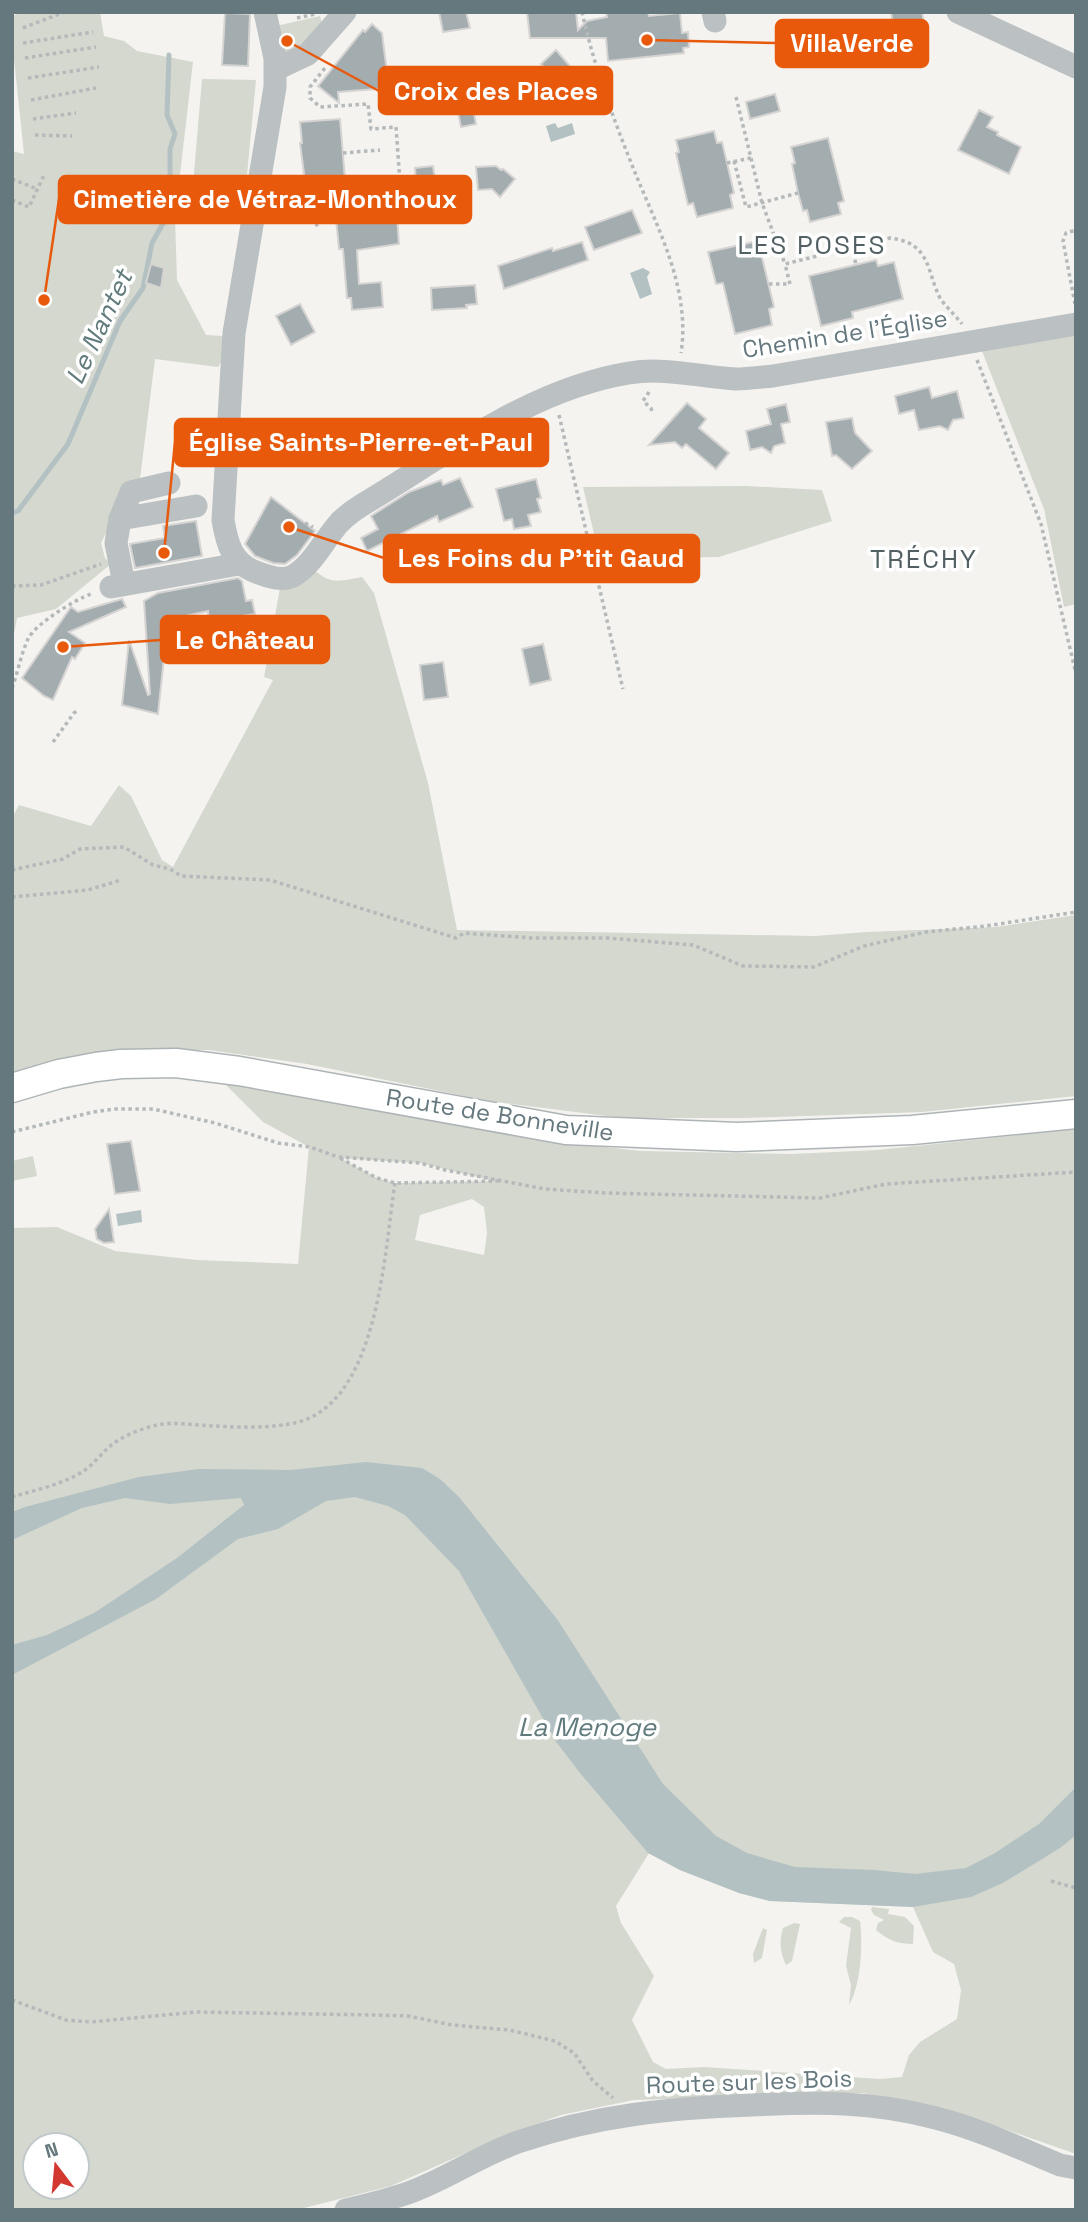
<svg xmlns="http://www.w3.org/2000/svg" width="1088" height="2222" font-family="'Space Grotesk',sans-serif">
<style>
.green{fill:#d4d8cf;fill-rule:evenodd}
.water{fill:#b3c1c3}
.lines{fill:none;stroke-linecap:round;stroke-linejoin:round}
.stream{stroke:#b3c1c3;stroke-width:5}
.building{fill:#a3acaf;stroke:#d5d4d3;stroke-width:2}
.major-casing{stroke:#aeb4b6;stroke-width:31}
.path{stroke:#b5b9ba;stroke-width:3.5;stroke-dasharray:3.5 3.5;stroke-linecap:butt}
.minor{stroke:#bbc0c2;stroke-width:23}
.major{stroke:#fff;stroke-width:28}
.labels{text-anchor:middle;stroke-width:7;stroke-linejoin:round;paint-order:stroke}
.street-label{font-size:24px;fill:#65787e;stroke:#fff}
.neighbourhood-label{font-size:26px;letter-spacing:2px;fill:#526064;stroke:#fff}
.water-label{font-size:26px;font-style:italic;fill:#617a7c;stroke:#fff}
.leader{fill:none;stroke:#e8590c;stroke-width:2.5}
.callout-dot{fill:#e8590c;stroke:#fff;stroke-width:2.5}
.callout{fill:#e8590c;stroke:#e8590c;stroke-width:2.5}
.callout-label{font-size:26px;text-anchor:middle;font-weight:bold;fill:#fff}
</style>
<rect width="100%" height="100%" fill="#f4f3f0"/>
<!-- green -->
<g class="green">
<path d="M23 12H100L104 36 124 41 137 51 193 62 175 218 177 280 206 335 224 336 223 359 218 367 155 359 140 479 129 487 101 543 105 558 111 564 56 609 17 618 12 644V151L24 154 12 40V16Z"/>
<path d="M320 16 323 27 309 44 286 52 282 49 276 26Z"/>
<path d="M202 79 256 80 245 196H192Z"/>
<path d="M1076 328V604L1064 607 1044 509 980 346Z"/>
<path d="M747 486 822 490 832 521 719 557 600 559 583 487Z"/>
<path d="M314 570C332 585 340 581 362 577L374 593 428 783 457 930 815 936 866 932 996 927 1076 915V1096L922 1112 744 1118H623L489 1101 307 1064 209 1050H128L56 1061 12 1073V818L19 805 91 826 119 785 131 796 162 860 173 867 273 680 264 677 280 588Z"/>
<path d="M225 1084 403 1113 542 1140 641 1151 792 1154 878 1150 1076 1129V2154L944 2108 863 2093 634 2100 561 2115 509 2134 391 2186 296 2210H12V1228L57 1227 115 1251 197 1260 298 1264 309 1147 263 1122ZM340 1158 420 1163 494 1181 395 1183 377 1178ZM472 1199 484 1207 487 1233 484 1255 415 1240 420 1215ZM649 1853 680 1870 739 1893 770 1901 913 1907 933 1952 954 1964 961 1990 957 2019 920 2042 909 2055 902 2077 880 2079 704 2067 666 2069 653 2062 632 2020 654 1976 621 1923 616 1906ZM35 2145H77V2187H35Z"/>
<path d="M33 1156 37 1176 12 1181V1161Z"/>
<path d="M872 1907 889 1909 888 1914 905 1917 914 1926 913 1944C897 1944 888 1940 876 1930L878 1923 884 1920 874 1915 871 1910Z"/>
<path d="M844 1917H852L860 1921C863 1945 861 1985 849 2005L851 1985 846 1966 851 1928 839 1922Z"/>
<path d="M794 1923 800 1924 792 1961 786 1965C780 1953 779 1941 783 1928Z"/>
<path d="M763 1928 767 1930 762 1958 754 1963 753 1954Z"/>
</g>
<!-- water -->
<g class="water">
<path d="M555 123 558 128 572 123 575 134 551 142 546 126Z"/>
<path d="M643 268 650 272 647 277 652 294 640 299 630 273Z"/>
<path d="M546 534 551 539 547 549 527 555 523 552V548L529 540 540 539Z"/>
<path d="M141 1210 142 1222 118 1226 116 1214Z"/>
<path d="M366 1462 422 1468 440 1479 459 1497 557 1619 663 1784 716 1836 747 1853 795 1867 874 1870 915 1874 966 1868 995 1853 1039 1824 1076 1787V1835L1060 1848 1003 1883 971 1897 913 1907 770 1901 739 1893 680 1870 648 1853 580 1773 557 1743 459 1571 405 1515 388 1506 355 1497 326 1501 278 1529 238 1539 156 1599 12 1675V1645L47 1635 94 1613 177 1558 244 1505 241 1498 170 1504 125 1498 82 1508 12 1540V1512L25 1507 139 1477 199 1469 291 1470Z"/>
</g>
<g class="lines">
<!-- stream -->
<path class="stream" d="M12 513 18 511 68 444 120 321 143 288 152 243 170 211V149L175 134 167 115 169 55"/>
</g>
<!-- building -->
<g class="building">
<path d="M439 12H466L470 28 443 32Z"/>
<path d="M527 12H576L578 30 587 21 607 17 606 12H648L649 16 680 13 682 33 688 32 689 47 683 48 684 53 608 61 606 38H530Z"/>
<path d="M891 12H922L926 35 896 41Z"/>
<path d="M225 13 250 14 248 66 222 65Z"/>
<path d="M372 24 382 33 389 88 338 92 339 103 318 86 363 30 365 32Z"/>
<path d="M556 50 574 71V77L571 79 581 90 560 110 554 103 542 104V99L533 89 550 74 541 64Z"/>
<path d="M775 94 780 111 750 119 746 102Z"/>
<path d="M473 109 476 124 461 127 458 112Z"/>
<path d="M979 110 993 117 987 127 998 132 997 135 1021 147 1009 174 958 150Z"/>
<path d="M340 119 345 180 305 181 300 143H302L300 122Z"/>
<path d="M714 131 717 143 722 142 727 163 734 193 730 195 733 208 697 217 693 203 688 205 676 153 679 152 676 140Z"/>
<path d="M828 138 844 201 838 203 841 214 810 222 807 210 803 211 798 193 792 164 795 163 791 147Z"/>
<path d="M433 166 435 181 416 182 415 168Z"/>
<path d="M496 166 501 170 503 169 515 179 500 197 492 189 478 190 476 167Z"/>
<path d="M396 204 399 244 357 250 359 284 381 282 383 307 352 310 351 298H347L343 249H339L335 209Z"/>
<path d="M632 210 642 233 594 250 585 227Z"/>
<path d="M758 241 774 307 769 309 772 325 735 334 723 283 716 284 708 252Z"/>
<path d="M582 242 588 260 504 289 498 266 552 248 553 251Z"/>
<path d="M876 260 878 266 894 262 903 299 852 312 853 318 821 326 809 276Z"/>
<path d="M151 264 164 268 161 288 146 283Z"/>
<path d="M475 285 477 304 466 305 467 308 432 310 431 288Z"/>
<path d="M300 304 315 332 291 345 276 316Z"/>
<path d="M929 387 932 398 957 391 964 418 953 420 948 430 940 426 919 430 914 410 899 414 895 396Z"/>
<path d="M687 403 706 419 699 428 729 453 716 469 686 444 682 448 675 442 649 445Z"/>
<path d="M786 404 790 422 781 424 785 443 774 446 771 453 762 447 750 450 746 431 771 424 767 409Z"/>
<path d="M852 418 855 433 872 451 852 469 836 455 832 456 826 422Z"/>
<path d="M460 478 473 507 439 522 437 516 367 551 361 538 378 529 371 516 409 492 441 480 443 485Z"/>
<path d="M536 479 541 498 537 499 541 512 528 515 531 526 514 529 512 519 504 521 496 489Z"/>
<path d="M271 497 315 531 297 555 285 564 273 563 255 556 245 544Z"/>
<path d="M196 521 202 556 135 568 130 544 165 538 163 526Z"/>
<path d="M238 578 242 581 246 601 252 600 255 614 209 621 208 611 171 619V659L164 657 158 714 122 705 129 640 148 695 150 694 144 601 158 593Z"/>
<path d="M122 599 126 607 69 632 85 643 75 659 72 657 53 700 44 696 22 678 71 607 78 612Z"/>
<path d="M543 644 551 680 530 685 522 649Z"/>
<path d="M443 662 448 697 424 700 420 665Z"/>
<path d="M131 1141 140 1191 115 1194 107 1144Z"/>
<path d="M109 1209 114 1242 104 1243 97 1239 95 1229Z"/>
</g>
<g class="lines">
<defs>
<path id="major" d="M12 1088 59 1074 96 1067 121 1064 176 1063 239 1071 566 1130 737 1137 912 1130 1076 1114"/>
</defs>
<!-- major casing -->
<use href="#major" class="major-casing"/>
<!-- path -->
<g class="path">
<path d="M582 12C594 66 613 118 634 170 657 227 691 289 681 353"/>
<path d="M297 18 315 14"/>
<path d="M23 28 64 12"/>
<path d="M23 43 93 32"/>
<path d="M25 58 96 47"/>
<path d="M28 78 99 67"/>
<path d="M736 97 762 203 785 264 890 238C931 243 926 270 940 298 946 307 955 315 962 324"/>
<path d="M31 100 96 88"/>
<path d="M33 119 76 113"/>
<path d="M35 135 72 136"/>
<path d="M343 153 380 150"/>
<path d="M734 161 746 207 798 193"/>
<path d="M727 163 751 158"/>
<path d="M12 179 37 189"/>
<path d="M12 200 29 207 45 173"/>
<path d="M315 225 321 224 319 203 401 196 396 127 371 129 368 104 320 107 310 98V87L325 68"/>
<path d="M852 246 856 265"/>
<path d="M769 284H790L785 264"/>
<path d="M1075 304 1063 241 1066 233 1076 230"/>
<path d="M977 360 1041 524 1076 674"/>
<path d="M649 392 643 401 651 408 652 412"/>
<path d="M559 415 623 689"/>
<path d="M305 523 313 527"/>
<path d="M12 586 41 585 101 564"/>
<path d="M12 688C18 672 21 654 28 639 35 624 76 599 91 594"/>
<path d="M53 742 74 713 78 710"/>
<path d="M12 870 63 859 80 849 124 847 153 865 170 869 181 876 270 880 456 938 464 933 531 938H607L693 945 743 966 814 967 864 946 926 932 986 926 1076 912"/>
<path d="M12 897 88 890 121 880"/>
<path d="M12 1132 93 1112 114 1109H153L215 1123 278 1143 310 1147 338 1157"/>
<path d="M499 1181 395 1183 377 1178 338 1157 420 1163 445 1170 545 1189 605 1193 820 1198 886 1184 1076 1172"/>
<path d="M12 1497C35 1490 61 1485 82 1472 92 1466 100 1455 109 1447 122 1436 140 1429 157 1425 171 1422 185 1424 199 1425 229 1427 260 1429 289 1424 379 1411 384 1252 395 1183"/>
<path d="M1051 1881 1076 1888"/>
<path d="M12 2000 66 2020 91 2022 196 2012 373 2015 408 2016 452 2025 509 2030 555 2041 574 2053 593 2081 613 2098"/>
</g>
<!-- minor -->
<g class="minor">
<path d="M265 12 275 58V87L234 333 223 520C227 544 232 563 256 572 266 576 282 582 293 576 313 565 325 538 340 522 346 516 354 510 362 505 446 455 530 389 629 373 665 367 700 377 736 379 748 379 761 377 773 376L1076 324"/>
<path d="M713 12 715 21"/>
<path d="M958 12 1076 67"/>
<path d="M276 69 308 54 345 12"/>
<path d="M120 519 131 492 169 483"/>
<path d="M124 584 116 543 120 519 196 506"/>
<path d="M111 587 239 564"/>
<path d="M346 2210C367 2205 388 2200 408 2193 445 2180 479 2156 518 2142 596 2115 671 2108 752 2105 819 2102 871 2101 936 2118 979 2129 1019 2148 1060 2165L1076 2168"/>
</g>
<!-- major -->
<use href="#major" class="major"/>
</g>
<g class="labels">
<!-- street labels -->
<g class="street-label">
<text transform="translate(845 334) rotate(-9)" y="8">Chemin de l'Église</text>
<text transform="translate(500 1115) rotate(9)" y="8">Route de Bonneville</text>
<text transform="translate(749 2082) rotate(-2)" y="8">Route sur les Bois</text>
</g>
<!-- neighbourhood labels -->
<g class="neighbourhood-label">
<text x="812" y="254">LES POSES</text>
<text x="924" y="568">TRÉCHY</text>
</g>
<!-- water labels -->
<g class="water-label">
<text transform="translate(99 327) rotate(-65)" y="9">Le Nantet</text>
<text x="587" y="1736">La Menoge</text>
</g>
</g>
<!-- callouts -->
<path class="leader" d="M647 40L776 43M287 41L379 91M44 300L59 199M164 553L175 442M289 527L384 558M63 647L161 640"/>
<g class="callout-dot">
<circle cx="647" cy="40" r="7"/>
<circle cx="287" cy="41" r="7"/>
<circle cx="44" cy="300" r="7"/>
<circle cx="164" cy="553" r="7"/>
<circle cx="289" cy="527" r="7"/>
<circle cx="63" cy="647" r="7"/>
</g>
<g class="callout">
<rect x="776" y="20" width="152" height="47" rx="7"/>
<rect x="379" y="67" width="233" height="47" rx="7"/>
<rect x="59" y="176" width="412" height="47" rx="7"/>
<rect x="175" y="419" width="373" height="47" rx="7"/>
<rect x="384" y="535" width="315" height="47" rx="7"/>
<rect x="161" y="616" width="168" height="47" rx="7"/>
</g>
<g class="callout-label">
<text x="852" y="52">VillaVerde</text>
<text x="496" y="100">Croix des Places</text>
<text x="265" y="208">Cimetière de Vétraz-Monthoux</text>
<text x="361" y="451">Église Saints-Pierre-et-Paul</text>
<text x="541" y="567">Les Foins du P'tit Gaud</text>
<text x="245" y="649">Le Château</text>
</g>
<!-- border -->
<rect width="1088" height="2222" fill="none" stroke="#65787e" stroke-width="28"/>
<!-- north arrow -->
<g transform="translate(56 2166) rotate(344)"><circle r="33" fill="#ffffff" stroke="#c1c9cb" stroke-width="2"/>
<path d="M0-5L12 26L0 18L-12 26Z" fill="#d33830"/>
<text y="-10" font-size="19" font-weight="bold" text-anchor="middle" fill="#65787e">N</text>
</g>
</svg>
